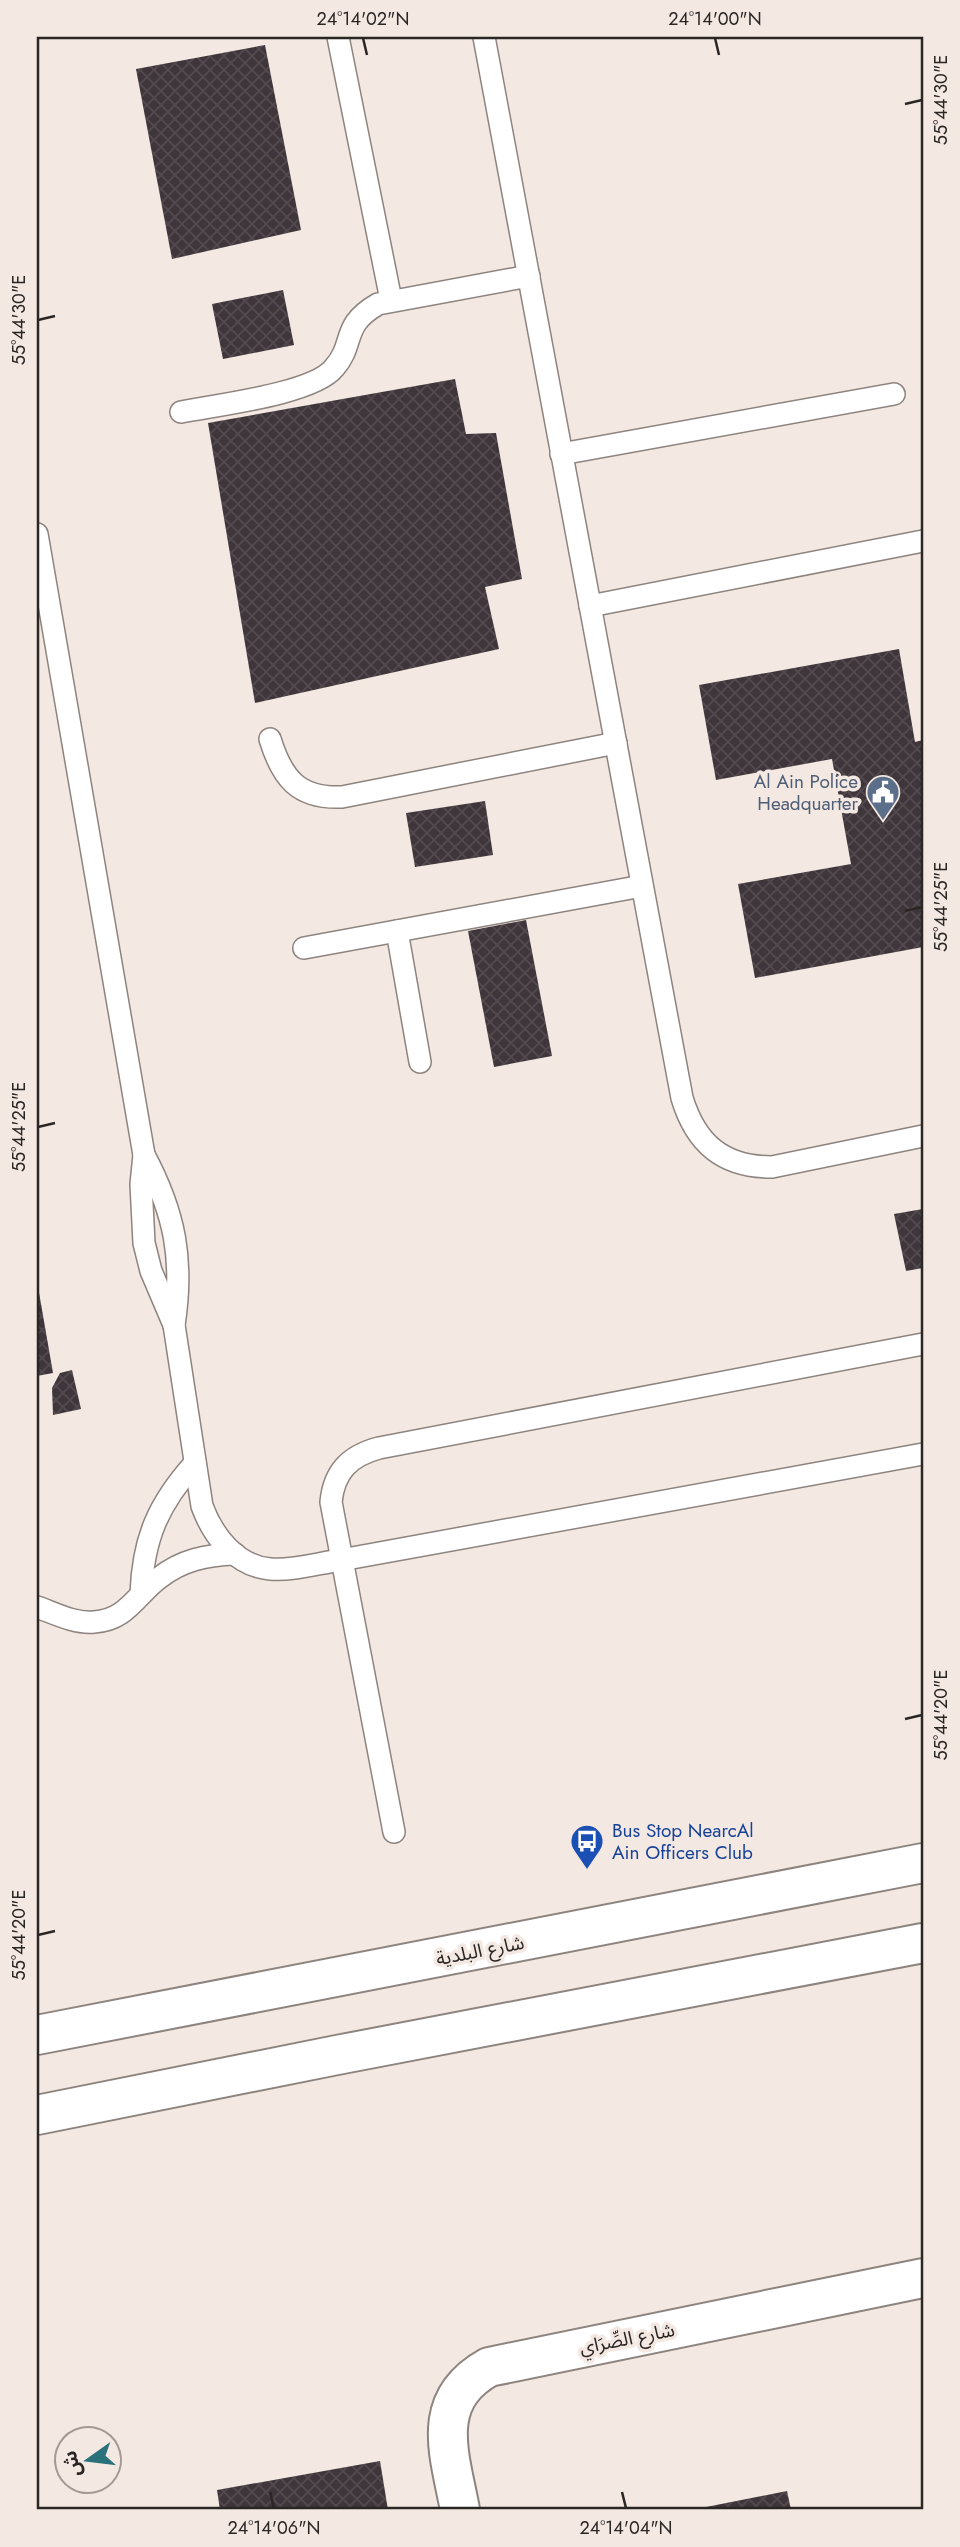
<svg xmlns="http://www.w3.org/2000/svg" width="960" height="2547" font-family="Jost,'Noto Sans Arabic',sans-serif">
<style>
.building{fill:url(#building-cross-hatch)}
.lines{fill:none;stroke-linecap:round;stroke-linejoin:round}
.lane-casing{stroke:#8e847f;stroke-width:24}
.street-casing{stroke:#8e847f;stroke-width:42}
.primary-casing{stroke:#8e847f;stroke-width:42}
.lane{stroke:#fff;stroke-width:21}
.street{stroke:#fff;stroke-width:38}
.primary{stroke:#fff;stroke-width:38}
.ticks{fill:none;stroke:#2a2624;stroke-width:2.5}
.labels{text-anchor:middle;stroke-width:7;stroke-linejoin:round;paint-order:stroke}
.service-label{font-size:19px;fill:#4e5e75;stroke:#f4e8e2;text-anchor:end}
.transit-label{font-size:19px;fill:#164399;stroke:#f4e8e2;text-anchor:start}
.street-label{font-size:19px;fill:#2a2624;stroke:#f4e8e2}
.neatline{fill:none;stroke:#2a2624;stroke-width:2.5}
.ticks-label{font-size:18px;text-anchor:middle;fill:#2a2624}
</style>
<defs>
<pattern id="building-cross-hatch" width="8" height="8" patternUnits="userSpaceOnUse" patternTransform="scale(1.75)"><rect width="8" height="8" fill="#3f363b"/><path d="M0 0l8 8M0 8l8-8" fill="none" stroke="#524a4e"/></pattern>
</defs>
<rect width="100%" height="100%" fill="#f4e8e2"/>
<!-- building -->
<g class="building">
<path d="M265 45 301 230 172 259 136 69Z"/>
<path d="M283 290 294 345 223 359 212 304Z"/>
<path d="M455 379 466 434 496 433 522 579 485 587 499 649 255 703 208 423Z"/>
<path d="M899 649 915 742 923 740V947L755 978 738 884 851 864 832 759 716 780 699 685Z"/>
<path d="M485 801 493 855 415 867 406 813Z"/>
<path d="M526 920 552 1056 494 1067 468 931Z"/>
<path d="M923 1209V1268L906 1271 894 1214Z"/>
<path d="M37 1281 53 1373 37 1376Z"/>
<path d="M72 1370 81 1409 53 1415 52 1388 60 1373Z"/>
<path d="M380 2461 388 2510H220L217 2490Z"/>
<path d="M787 2491 791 2510H696V2509Z"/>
</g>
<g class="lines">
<defs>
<g id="lane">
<path d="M338 37 391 300"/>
<path d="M484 37 682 1098C696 1144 723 1167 772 1167L923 1136"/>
<path d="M181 412C216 405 313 394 334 368 356 343 340 326 378 304L529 276"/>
<path d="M561 454 894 394"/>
<path d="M37 534 144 1155 141 1184 144 1243 151 1271 174 1325 202 1506C213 1536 236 1566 270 1569 293 1571 319 1563 341 1560L923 1454"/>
<path d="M590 606 923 541"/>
<path d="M270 739C282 778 298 799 342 797L616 743"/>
<path d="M397 931 420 1062"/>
<path d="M304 948 642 886"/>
<path d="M144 1155C175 1213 184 1260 174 1325"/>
<path d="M141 1594C143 1539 158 1504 195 1463"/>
<path d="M37 1607C54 1613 75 1624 94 1622 127 1620 136 1595 159 1578 182 1560 206 1555 235 1554"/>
<path d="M394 1832 331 1502C334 1472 349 1456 379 1448L923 1344"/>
</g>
<path id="street" d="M460 2510C450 2455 428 2401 489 2367L923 2278"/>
<g id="primary">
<path d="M37 2035 923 1863"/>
<path d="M37 2115 337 2055 923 1943"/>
</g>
</defs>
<!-- lane casing -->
<use href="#lane" class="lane-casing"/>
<!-- street casing -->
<use href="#street" class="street-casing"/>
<!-- primary casing -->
<use href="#primary" class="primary-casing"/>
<!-- lane -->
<use href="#lane" class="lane"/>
<!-- street -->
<use href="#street" class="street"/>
<!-- primary -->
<use href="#primary" class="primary"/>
</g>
<!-- ticks -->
<path class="ticks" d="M363 38 367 55M715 38 719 55M905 104 922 100M38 320 55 316M905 911 922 907M38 1127 55 1123M905 1719 922 1715M38 1935 55 1931M270 2492 274 2508M622 2492 626 2508"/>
<!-- icons -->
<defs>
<symbol id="civic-pin" viewBox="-11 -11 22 30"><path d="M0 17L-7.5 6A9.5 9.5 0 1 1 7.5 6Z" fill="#5c6f8a" stroke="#f4e8e2"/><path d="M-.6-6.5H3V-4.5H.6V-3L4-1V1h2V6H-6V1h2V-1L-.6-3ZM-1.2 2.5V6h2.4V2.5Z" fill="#fff"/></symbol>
<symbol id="bus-pin" viewBox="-11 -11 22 30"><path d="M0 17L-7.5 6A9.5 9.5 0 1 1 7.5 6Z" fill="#1a4fb4" stroke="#f4e8e2"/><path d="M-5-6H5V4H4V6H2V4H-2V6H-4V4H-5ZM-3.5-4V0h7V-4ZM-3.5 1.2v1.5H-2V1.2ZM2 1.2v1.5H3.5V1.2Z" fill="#fff"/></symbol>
</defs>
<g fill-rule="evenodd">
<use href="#civic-pin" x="864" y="773" width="38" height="52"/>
<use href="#bus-pin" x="568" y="1822" width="38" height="52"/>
</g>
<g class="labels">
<!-- service labels -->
<g class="service-label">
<text x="858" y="788">Al Ain Police<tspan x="858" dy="22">Headquarter</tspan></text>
</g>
<!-- transit labels -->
<g class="transit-label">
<text x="612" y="1837">Bus Stop NearcAl<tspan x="612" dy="22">Ain Officers Club</tspan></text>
</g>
<!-- street labels -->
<g class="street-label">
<text transform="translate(480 1950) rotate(-11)" y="7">شارع البلدية</text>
<text transform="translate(627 2338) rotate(-11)" y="7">شارع الصِّرَاي</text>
</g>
</g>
<!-- border -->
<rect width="960" height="2547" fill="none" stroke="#f4e8e2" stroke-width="77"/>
<!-- north arrow -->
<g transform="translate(88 2460) rotate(256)"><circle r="33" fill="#f4e8e2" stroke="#a39a96" stroke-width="2"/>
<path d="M0-5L12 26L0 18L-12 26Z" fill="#29727b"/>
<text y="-10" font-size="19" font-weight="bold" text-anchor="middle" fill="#2a2624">ش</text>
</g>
<rect x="38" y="38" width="884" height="2470" class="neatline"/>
<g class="ticks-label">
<text x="363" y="25">24°14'02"N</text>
<text x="715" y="25">24°14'00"N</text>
<text transform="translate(941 100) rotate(-90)" y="6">55°44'30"E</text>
<text transform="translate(19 320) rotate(-90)" y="6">55°44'30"E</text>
<text transform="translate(941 907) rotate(-90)" y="6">55°44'25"E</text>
<text transform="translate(19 1127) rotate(-90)" y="6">55°44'25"E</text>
<text transform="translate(941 1715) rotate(-90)" y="6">55°44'20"E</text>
<text transform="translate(19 1935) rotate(-90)" y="6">55°44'20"E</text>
<text x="274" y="2534">24°14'06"N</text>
<text x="626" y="2534">24°14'04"N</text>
</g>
</svg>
